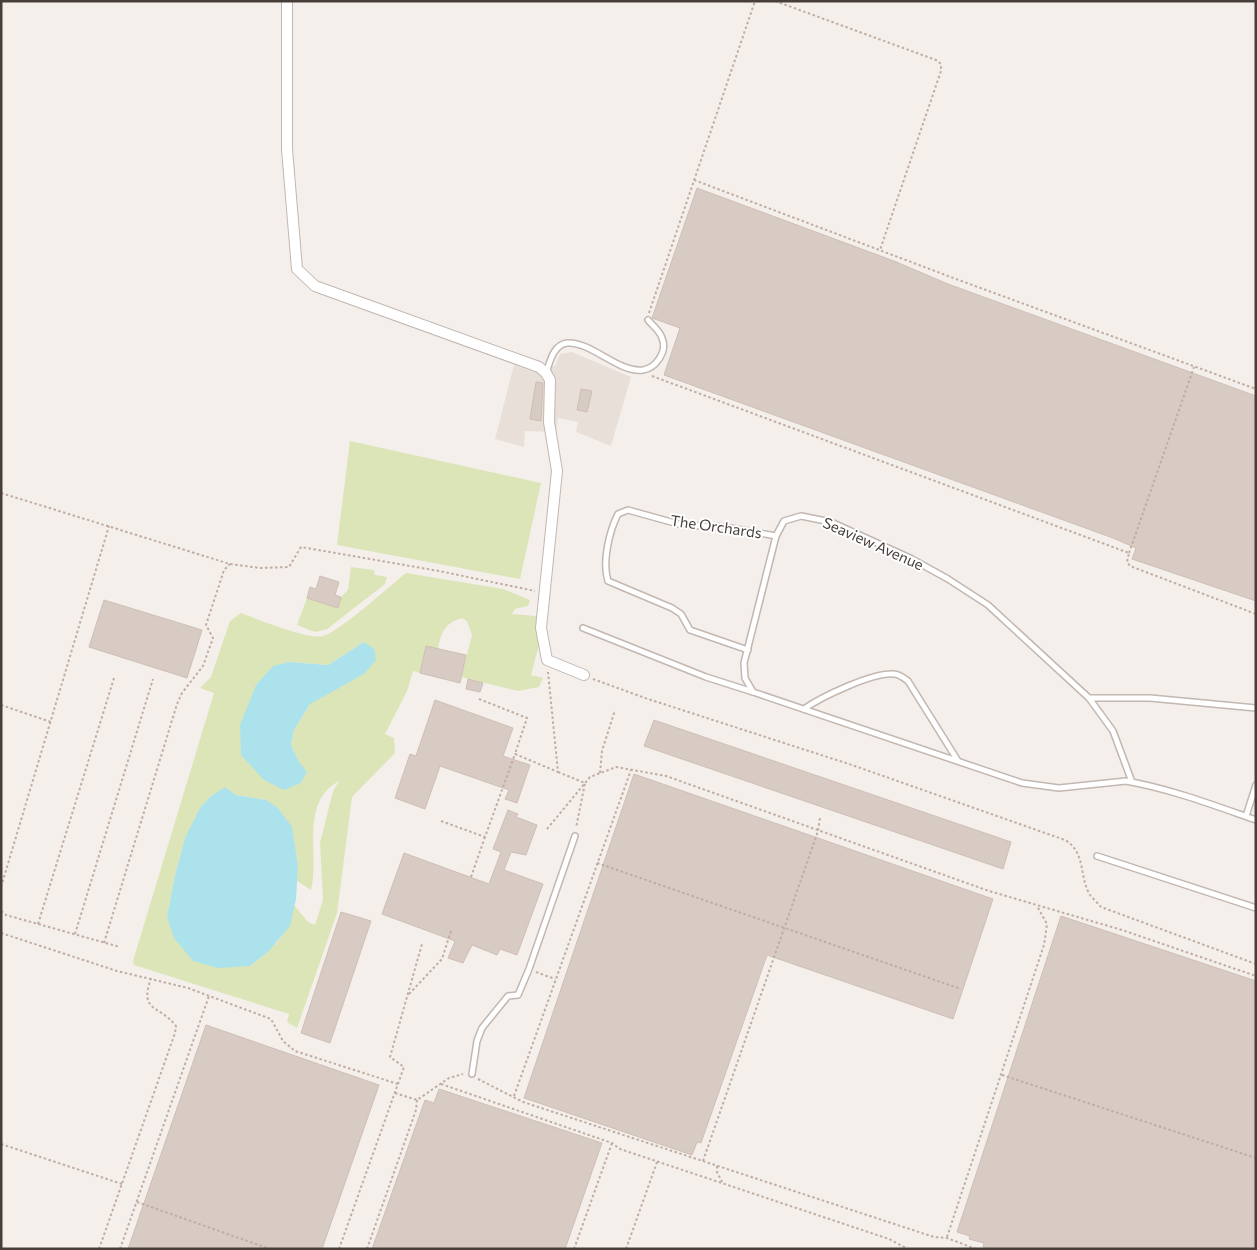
<svg xmlns="http://www.w3.org/2000/svg" width="1257" height="1250" font-family="Commissioner,sans-serif">
<style>
.residential{fill:#e8dfd9}
.green{fill:#dce5b7;fill-rule:evenodd}
.water{fill:#ace2ec}
.building{fill:#d8cbc4;stroke:#cfbeb4}
.lines{fill:none;stroke-linecap:round;stroke-linejoin:round}
.service-casing{stroke:#c2b7b1;stroke-width:8}
.minor-casing{stroke:#c2b7b1;stroke-width:12}
.path{stroke:#c0aca0;stroke-width:2;stroke-dasharray:2.5 2.5;stroke-linecap:butt}
.service{stroke:#fff;stroke-width:5}
.minor{stroke:#fff;stroke-width:10}
.labels{text-anchor:middle;stroke-width:4;stroke-linejoin:round;paint-order:stroke}
.street-label{font-size:15px;fill:#483e39;stroke:#fff}
</style>
<rect width="100%" height="100%" fill="#f4efeb"/>
<!-- residential -->
<path class="residential" d="M572 352 631 377 611 446 576 432 578 422 558 418 556 432 525 431 524 447 495 439 514 365 534 372 555 366 560 354Z"/>
<!-- green -->
<g class="green">
<path d="M350 441 541 483 520 579 337 545Z"/>
<path d="M351 567 374 570 375 575 387 577 385 584 327 629 315 632 297 625 307 598 338 608 341 597 348 590Z"/>
<path d="M406 573 503 589 530 600 528 606 515 609 512 614 536 616 540 641 531 675 543 678 539 687 518 691 461 677 472 635 467 621 462 618C445 623 441 632 438 649L426 647 420 673 413 671 407 691 385 734 394 738 395 753 352 797 337 913 297 1028 287 1022 289 1014 134 965 133 961 214 693 200 688 211 677 230 621 241 613C257 619 308 640 323 636 339 632 390 586 406 573ZM364 642 333 689 310 704 294 730 291 745 299 762 256 685 289 662 328 665ZM339 781 333 791 320 843 323 900 315 925 308 922 294 905C287 936 275 947 250 966L167 917 175 875 185 838 236 795 266 800 298 867 297 881 311 890C320 854 299 803 339 781Z"/>
</g>
<!-- water -->
<g class="water">
<path d="M364 642 374 649 376 660 364 674 310 704 294 730 291 745 299 762 307 772 301 783 284 790 264 780 241 755 240 725 256 685 273 666 289 662 328 665Z"/>
<path d="M225 787 236 795 266 800 278 808 292 827 298 867 296 899 290 926 269 951 250 966 218 968 193 961 174 938 167 917 175 875 185 838 200 808 211 796Z"/>
</g>
<!-- building -->
<g class="building">
<path d="M697 188 894 261 948 284 1256 396V601L1132 559 1136 548 1113 538 664 375 680 328 652 318Z"/>
<path d="M536 382 543 383 541 421 530 419Z"/>
<path d="M581 389 592 391 587 412 577 410Z"/>
<path d="M320 576 339 582 335 595 341 597 338 608 307 598 310 587 316 589Z"/>
<path d="M104 600 202 630 187 678 89 647Z"/>
<path d="M426 646 466 655 460 683 420 673Z"/>
<path d="M468 679 483 683 480 692 466 689Z"/>
<path d="M435 700 513 728 503 756 530 765 517 803 505 799 509 790 440 766 425 809 395 798 410 754 416 756Z"/>
<path d="M654 720 1011 842 1003 869 644 746Z"/>
<path d="M634 774 993 899 953 1019 767 955 701 1143 697 1142 692 1155 524 1098Z"/>
<path d="M508 810 518 814 516 817 537 825 526 855 511 852 504 870 543 884 517 955 500 949 497 955 472 945 463 963 448 958 455 941 382 914 404 853 489 884 501 852 493 849Z"/>
<path d="M341 912 371 921 330 1043 301 1033Z"/>
<path d="M1061 916 1256 981V1249H989L983 1247 984 1243 969 1239 970 1236 957 1232Z"/>
<path d="M206 1025 379 1085 322 1249H128Z"/>
<path d="M439 1089 602 1143 565 1249H372L425 1100 434 1103Z"/>
</g>
<g class="lines">
<defs>
<g id="service">
<path d="M546 373C550 362 553 345 567 343 591 341 618 373 643 370 656 368 668 351 662 338 660 331 652 325 648 320"/>
<path d="M583 628 706 677 753 692"/>
<path d="M748 650 690 630 681 614 672 608 608 581C602 562 609 532 618 514L628 510 682 525 725 527 776 536"/>
<path d="M1089 698H1150L1256 708"/>
<path d="M804 709C821 697 873 672 894 674 899 674 904 678 908 681L958 761"/>
<path d="M1132 782 1113 731 1089 698 988 605 948 579 912 559 831 522 801 516 784 521 776 536 744 663 745 678 753 692 1022 783 1059 788 1126 781C1171 789 1213 805 1256 820"/>
<path d="M1246 816 1256 785"/>
<path d="M1097 856 1256 908"/>
<path d="M472 1074 477 1041 482 1028 508 996 518 995 529 969 575 836"/>
</g>
<path id="minor" d="M287 1V149L297 269 315 286 539 367 546 373 550 380 549 422 557 471 541 628 547 660 584 675"/>
</defs>
<!-- service casing -->
<use href="#service" class="service-casing"/>
<!-- minor casing -->
<use href="#minor" class="minor-casing"/>
<!-- path -->
<g class="path">
<path d="M775 1 936 60 941 64V71L880 250"/>
<path d="M694 180 956 279 1256 389"/>
<path d="M649 313 755 1"/>
<path d="M652 376 1129 553 1127 562 1130 566 1256 614"/>
<path d="M1 493 230 564 260 568 289 567 301 547 439 571 535 591"/>
<path d="M1129 553 1194 367"/>
<path d="M593 679 645 698 852 765 1065 840C1086 852 1079 877 1090 895 1093 899 1098 903 1101 907L1256 964"/>
<path d="M479 699 527 718 515 754"/>
<path d="M1 705 51 722"/>
<path d="M558 772 585 783 576 828"/>
<path d="M600 773 602 751 615 710"/>
<path d="M441 821 485 837 515 754 558 772 548 672"/>
<path d="M547 829 590 777 616 767 666 776 989 891 1122 930 1256 976"/>
<path d="M597 863 961 989"/>
<path d="M471 877 485 837"/>
<path d="M1 887 109 526"/>
<path d="M1 911 6 915 120 947"/>
<path d="M38 924 114 678"/>
<path d="M1 933 117 971 188 988 271 1019 283 1041 295 1051 398 1084"/>
<path d="M75 934 153 679"/>
<path d="M104 943 177 704 182 693 203 666 213 638 206 625 224 570 230 564"/>
<path d="M536 972 555 979"/>
<path d="M409 994 442 959 451 931"/>
<path d="M1002 1075 1256 1158"/>
<path d="M478 1079 523 1102 934 1237 947 1238 976 1249"/>
<path d="M441 1084 612 1143 620 1149 889 1239 908 1249"/>
<path d="M395 1093 417 1100 449 1078 463 1074"/>
<path d="M514 1096 631 770"/>
<path d="M1 1144 122 1184"/>
<path d="M703 1161 818 831 820 818"/>
<path d="M717 1166V1172L722 1182"/>
<path d="M137 1202 270 1249"/>
<path d="M947 1237 1044 945 1047 924 1037 906"/>
<path d="M99 1249 175 1033 176 1026C159 1004 139 1013 151 978"/>
<path d="M120 1249 209 996"/>
<path d="M339 1249 404 1067 390 1057 422 944"/>
<path d="M367 1249 416 1110 417 1100"/>
<path d="M574 1249 612 1143"/>
<path d="M626 1249 657 1162"/>
</g>
<!-- service -->
<use href="#service" class="service"/>
<!-- minor -->
<use href="#minor" class="minor"/>
</g>
<g class="labels">
<!-- street labels -->
<g class="street-label">
<text transform="translate(716 527) rotate(8)" y="5">The Orchards</text>
<text transform="translate(873 544) rotate(24)" y="5">Seaview Avenue</text>
</g>
</g>
<!-- border -->
<rect width="1257" height="1250" fill="none" stroke="#483e39" stroke-width="5"/>
</svg>
